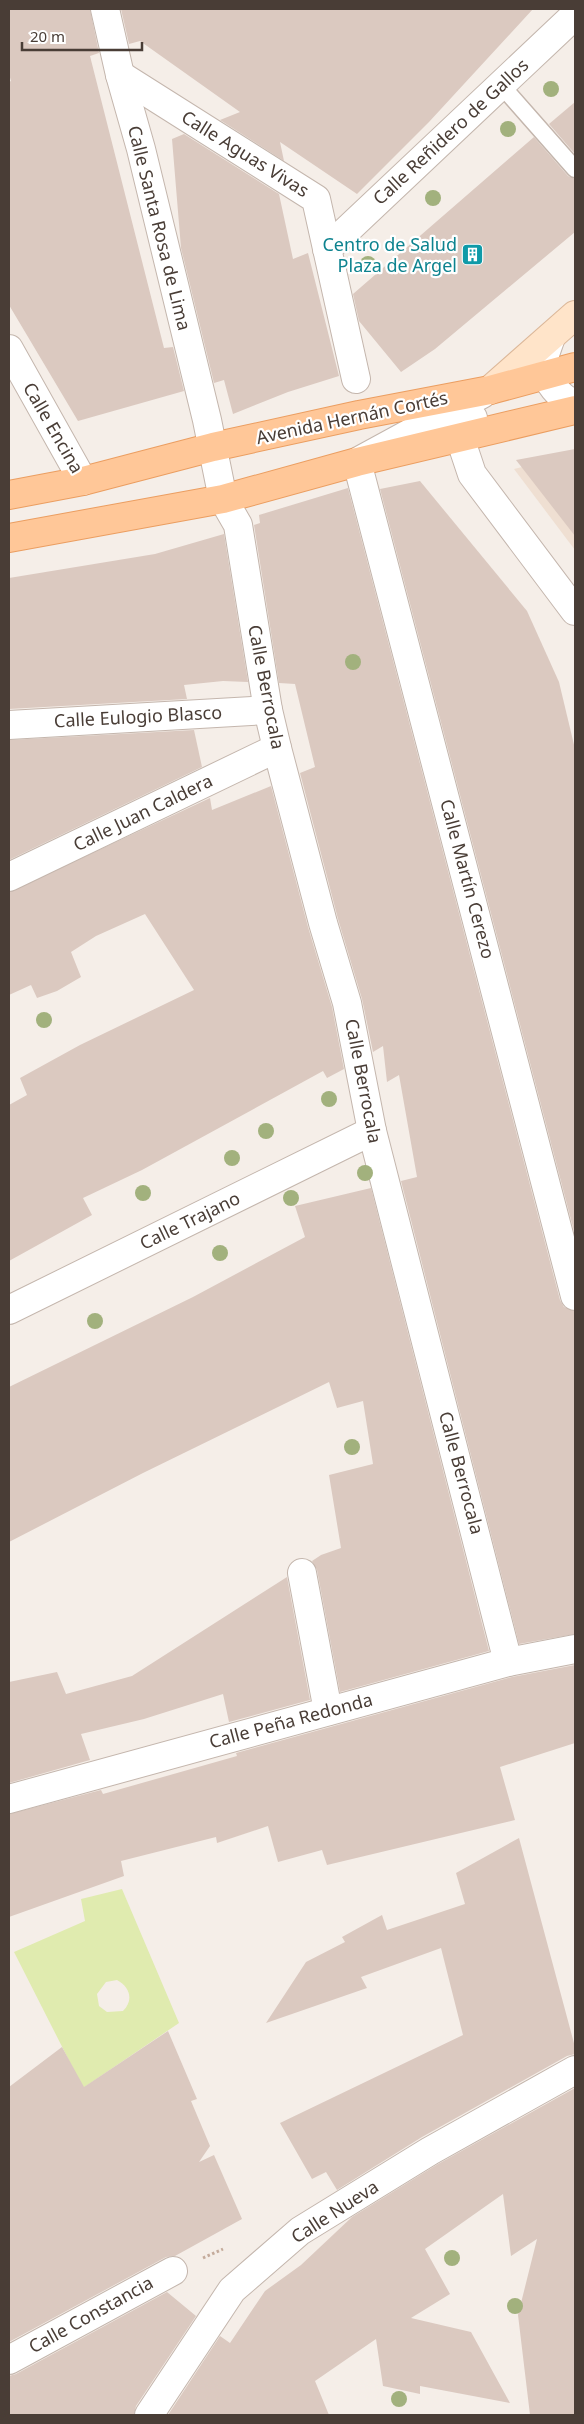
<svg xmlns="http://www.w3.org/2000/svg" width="584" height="2424" font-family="'Noto Sans',sans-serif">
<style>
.education{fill:#efdfd2}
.green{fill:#e0ebaf;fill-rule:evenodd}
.building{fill:#dbc9c0}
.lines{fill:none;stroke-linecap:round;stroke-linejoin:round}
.lane-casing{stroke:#c4b6ad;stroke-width:19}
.street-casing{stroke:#c4b6ad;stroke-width:30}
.secondary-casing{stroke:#dbb798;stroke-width:30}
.primary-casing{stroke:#eb9e61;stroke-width:30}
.path{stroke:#c4ab9b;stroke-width:3;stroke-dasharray:2.5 2.5;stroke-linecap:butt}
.lane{stroke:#fff;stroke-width:16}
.street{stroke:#fff;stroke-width:28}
.secondary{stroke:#ffe4c9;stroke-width:28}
.primary{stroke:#ffc798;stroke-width:28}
.tree{fill:#a2b17d}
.labels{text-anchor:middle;stroke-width:4.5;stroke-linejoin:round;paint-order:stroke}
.street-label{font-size:18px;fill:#493d36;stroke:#fff}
.culture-label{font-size:18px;fill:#0d838f;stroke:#fff;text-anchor:end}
</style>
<rect width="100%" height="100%" fill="#f5eee8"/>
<!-- education -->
<path class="education" d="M575 454V550L514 469Z"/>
<!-- green -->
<path class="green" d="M122 1889 179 2023 83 2088 14 1952 85 1921 81 1899ZM117 1980C130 1987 134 2000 123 2011L107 2012 99 2006 97 1994 106 1982Z"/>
<!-- building -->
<g class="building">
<path d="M9 9H90L99 53 90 56 164 348 173 347 184 391 78 421 9 305V82L11 81 9 74Z"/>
<path d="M121 9H533L429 122 357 194 280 142 284 161 220 120 240 112 140 41 129 44Z"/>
<path d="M575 102V154L549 124Z"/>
<path d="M184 134 279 194 293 259 308 253 339 376 288 392 233 414 224 380 214 383 181 248 172 139Z"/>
<path d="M534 137 568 176 575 179V232L435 349 401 372 359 321 353 294Z"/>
<path d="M575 449V536L516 460Z"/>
<path d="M420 481 527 611 559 682 575 749V1235L380 489Z"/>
<path d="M348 488 560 1300 564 1307 575 1311V1634L519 1644 401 1181 417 1177 399 1075 387 1082 383 1046 373 1052 362 999 338 919 300 773 315 767 295 684 279 683 254 525 260 523 259 515Z"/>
<path d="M224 534 248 682 223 681 184 685 187 699 9 709V578L155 554Z"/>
<path d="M194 730 202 767 9 860V740Z"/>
<path d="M271 786 308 927 332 1007 344 1069 327 1078 323 1071 142 1170 83 1198 92 1215 9 1261V1105L27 1095 20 1078 80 1045 194 990 145 914 96 936 71 952 81 977 57 991 37 998 31 985 9 995V892L210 798 212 810Z"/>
<path d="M371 1188 489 1651 340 1692 317 1570 312 1561 321 1555 341 1548 329 1475 373 1464 363 1401 337 1408 329 1382 143 1473 9 1542V1387L193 1297 305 1237 295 1206Z"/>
<path d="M287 1577 310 1700 229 1722 223 1694 144 1719 81 1734 90 1760 9 1783V1682L57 1672 66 1694 132 1676Z"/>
<path d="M575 1665V1743L500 1767 515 1820 327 1865 322 1850 278 1862 268 1826 217 1843 216 1837 121 1861 124 1876 9 1917V1814L101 1790 103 1794 237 1756 236 1753 512 1677Z"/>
<path d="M519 1838 575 2047V2054L567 2056 422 2137 337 2190 326 2172 312 2179 280 2123 463 2035 441 1948 361 1977 367 1988 266 2023 306 1962 345 1942 342 1937 382 1915 387 1930 465 1904 456 1873Z"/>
<path d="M168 2031 197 2099 191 2101 210 2146 199 2162 214 2155 242 2219 175 2256 166 2257 9 2342V2087L62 2047 84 2087Z"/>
<path d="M575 2088V2415H530L518 2315 537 2239 511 2256 503 2194 425 2249 450 2294 411 2318 471 2332 510 2403 420 2386V2394L383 2386 376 2339 315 2381 329 2415H168L220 2336 230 2343 265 2291 301 2265 352 2217 438 2164Z"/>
<path d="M167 2292 196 2316 136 2406 134 2415H9V2376L16 2374Z"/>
</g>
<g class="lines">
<defs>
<path id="lane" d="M501 85 575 169"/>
<g id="street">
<path d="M105 9 120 75 141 149 207 420 223 499 238 525 268 710 277 748 323 923 347 1003 372 1131 508 1662"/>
<path d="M120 75 316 199 356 379"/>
<path d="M327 249 575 15"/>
<path d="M551 337C543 361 537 367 554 388 561 396 565 400 575 404"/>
<path d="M9 349 83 481"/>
<path d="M482 394 357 462 575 1296"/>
<path d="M473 418 460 438 472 474 575 611"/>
<path d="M9 725 268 710"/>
<path d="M9 877 277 748"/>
<path d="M9 1310 372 1131"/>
<path d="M302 1573 328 1711"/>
<path d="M9 1799 508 1662 575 1649"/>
<path d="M9 2360 173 2271"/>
<path d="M149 2415 232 2290 300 2231 430 2151 575 2070"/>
</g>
<path id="secondary" d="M490 390 575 315"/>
<g id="primary">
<path d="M9 495 83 481 213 447 359 415 490 390 575 367"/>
<path d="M9 538 223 499 357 462 575 410"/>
</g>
</defs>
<!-- lane casing -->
<use href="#lane" class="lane-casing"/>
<!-- street casing -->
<use href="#street" class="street-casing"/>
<!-- secondary casing -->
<use href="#secondary" class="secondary-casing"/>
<!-- primary casing -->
<use href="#primary" class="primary-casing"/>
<!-- path -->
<path class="path" d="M203 2258 223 2249"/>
<!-- lane -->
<use href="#lane" class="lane"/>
<!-- street -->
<use href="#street" class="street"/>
<!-- secondary -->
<use href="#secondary" class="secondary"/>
<!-- primary -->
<use href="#primary" class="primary"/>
</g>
<!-- trees -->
<g class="tree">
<circle cx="551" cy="89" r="8"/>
<circle cx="508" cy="129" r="8"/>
<circle cx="433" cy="198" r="8"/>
<circle cx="368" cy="264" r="8"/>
<circle cx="353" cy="662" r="8"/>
<circle cx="44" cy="1020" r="8"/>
<circle cx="329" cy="1099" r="8"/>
<circle cx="266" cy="1131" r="8"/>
<circle cx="232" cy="1158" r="8"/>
<circle cx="365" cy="1173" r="8"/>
<circle cx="143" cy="1193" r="8"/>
<circle cx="291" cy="1198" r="8"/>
<circle cx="220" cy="1253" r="8"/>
<circle cx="95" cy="1321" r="8"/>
<circle cx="352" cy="1447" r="8"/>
<circle cx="452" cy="2258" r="8"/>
<circle cx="515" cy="2306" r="8"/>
<circle cx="399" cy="2399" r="8"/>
</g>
<!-- icons -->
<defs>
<symbol id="building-square" viewBox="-11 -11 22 22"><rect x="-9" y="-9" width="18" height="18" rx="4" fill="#0f9aa8" stroke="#fff"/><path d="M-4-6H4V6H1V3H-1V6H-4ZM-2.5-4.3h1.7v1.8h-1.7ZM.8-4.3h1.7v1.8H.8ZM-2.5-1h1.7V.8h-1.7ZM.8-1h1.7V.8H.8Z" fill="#fff"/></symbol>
</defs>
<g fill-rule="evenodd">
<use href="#building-square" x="460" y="242" width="25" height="25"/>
</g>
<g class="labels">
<!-- street labels -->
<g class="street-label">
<text transform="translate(451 132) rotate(-43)" y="6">Calle Reñidero de Gallos</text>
<text transform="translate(245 154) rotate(32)" y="6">Calle Aguas Vivas</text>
<text transform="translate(159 228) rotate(76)" y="6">Calle Santa Rosa de Lima</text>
<text transform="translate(352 418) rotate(-12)" y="6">Avenida Hernán Cortés</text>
<text transform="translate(53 428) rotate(60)" y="6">Calle Encina</text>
<text transform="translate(266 687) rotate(79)" y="6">Calle Berrocala</text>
<text transform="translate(138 717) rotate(-3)" y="6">Calle Eulogio Blasco</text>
<text transform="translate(143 813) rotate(-26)" y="6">Calle Juan Caldera</text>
<text transform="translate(467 879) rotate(75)" y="6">Calle Martín Cerezo</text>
<text transform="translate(363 1081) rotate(79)" y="6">Calle Berrocala</text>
<text transform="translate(190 1221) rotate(-26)" y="6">Calle Trajano</text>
<text transform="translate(461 1473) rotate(75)" y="6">Calle Berrocala</text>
<text transform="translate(291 1721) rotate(-15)" y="6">Calle Peña Redonda</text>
<text transform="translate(335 2212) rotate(-33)" y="6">Calle Nueva</text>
<text transform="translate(91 2315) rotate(-29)" y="6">Calle Constancia</text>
</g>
<!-- culture labels -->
<g class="culture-label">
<text x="457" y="251">Centro de Salud<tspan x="457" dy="21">Plaza de Argel</tspan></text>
</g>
</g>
<!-- border -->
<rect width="584" height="2424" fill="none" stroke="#493d36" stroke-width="20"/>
<!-- scale -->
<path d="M22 42v8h120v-8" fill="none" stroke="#493d36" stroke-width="2.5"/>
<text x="30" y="42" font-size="15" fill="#493d36" stroke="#ffffff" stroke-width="4" paint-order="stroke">20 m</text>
</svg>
